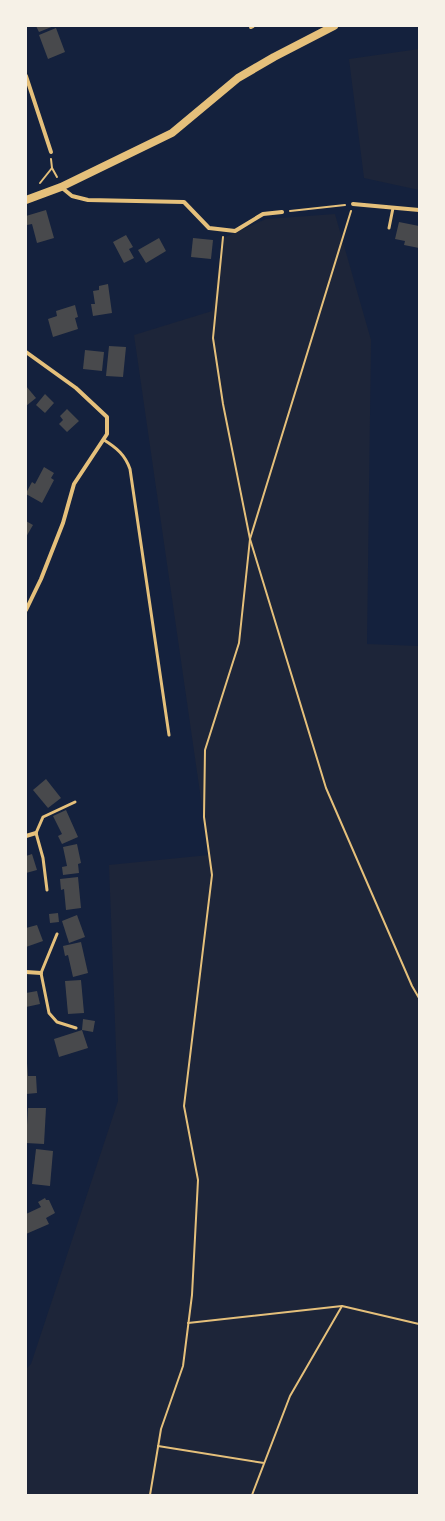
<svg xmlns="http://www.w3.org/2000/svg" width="445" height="1521" font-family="Quicksand,sans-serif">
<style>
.green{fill:#1d2539}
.building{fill:#48494c}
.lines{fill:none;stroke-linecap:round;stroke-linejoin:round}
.path{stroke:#e5c07b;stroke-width:2}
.service{stroke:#e5c07b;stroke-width:3}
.minor{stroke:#e5c07b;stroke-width:4}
.secondary{stroke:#e5c07b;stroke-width:8}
</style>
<rect width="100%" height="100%" fill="#14213d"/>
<!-- green -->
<g class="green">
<path d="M419 49V190L364 178 349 59Z"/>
<path d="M335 214 371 340 367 644 419 646V1495H26V1369L31 1364 118 1101 109 865 209 855 134 335 212 311 223 238 266 219Z"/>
</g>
<!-- building -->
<g class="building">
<path d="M36 26H54L39 32Z"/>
<path d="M56 28 65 52 48 59 39 35Z"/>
<path d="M46 210 54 238 37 243 32 224 27 225 26 216Z"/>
<path d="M399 222 419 226V248L404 245 405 241 395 239Z"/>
<path d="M126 235 133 247 129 249 134 258 124 263 113 242Z"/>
<path d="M159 238 166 251 146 263 138 250Z"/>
<path d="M193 238 213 240 211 259 191 257Z"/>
<path d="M108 284 112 313 93 316 91 304H95L93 291 99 290V286Z"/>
<path d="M75 305 78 317 75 318 78 329 53 337 48 319 57 316 56 311Z"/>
<path d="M109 346 126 347 123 377 106 376Z"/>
<path d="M85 350 104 352 102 371 83 369Z"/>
<path d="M26 386 36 398 26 406Z"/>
<path d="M45 394 54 403 45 413 36 405Z"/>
<path d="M67 409 79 421 67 432 59 424 63 420 60 416Z"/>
<path d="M44 467 54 473 51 478 54 480 42 503 26 494V493L32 482 35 484Z"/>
<path d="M26 521 33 525 26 537Z"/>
<path d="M46 779 61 798 48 808 33 790Z"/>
<path d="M66 810 78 837 62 844 58 836 62 834 53 816Z"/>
<path d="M77 844 81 863 78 864 79 873 63 875 62 867 67 866 63 847Z"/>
<path d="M32 854 37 870 26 873V856Z"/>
<path d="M78 877 81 908 66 910 64 889 61 890 60 879Z"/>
<path d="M58 913 59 922 50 923 49 914Z"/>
<path d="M77 915 85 937 69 943 62 921Z"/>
<path d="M37 925 43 941 26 947V928Z"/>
<path d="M81 942 88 973 73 977 68 955 65 956 63 946Z"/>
<path d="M81 980 84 1013 68 1014 65 981Z"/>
<path d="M37 991 40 1004 26 1007V993Z"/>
<path d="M83 1019 95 1021 93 1032 82 1030Z"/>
<path d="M82 1030 88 1048 59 1057 54 1039Z"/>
<path d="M26 1063H27L28 1076H36L37 1093 26 1094Z"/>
<path d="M28 1108H46L44 1144 26 1143Z"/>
<path d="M36 1149 53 1151 50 1186 32 1184Z"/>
<path d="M45 1198 46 1200H49L55 1213 46 1218 49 1224 26 1234V1214L41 1207 38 1202Z"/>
</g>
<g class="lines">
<!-- path -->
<g class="path">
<path d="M51 159 52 168 57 177"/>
<path d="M40 183 52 168"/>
<path d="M290 211 345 205"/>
<path d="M223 237 213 338 223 404 250 539 326 788 412 986 419 998"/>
<path d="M188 1323 342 1306"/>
<path d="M158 1446 264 1463"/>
<path d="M150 1495 161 1429 183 1366 192 1295 198 1180 184 1106 212 875 204 817 205 750 239 643 250 539 351 211"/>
<path d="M252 1495 290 1396 342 1306 419 1324"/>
</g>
<!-- service -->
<g class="service">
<path d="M389 228 393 208"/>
<path d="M104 440C117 448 125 455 130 469L169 735"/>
<path d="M47 890 43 858 36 833 43 817 75 802"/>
<path d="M57 934 41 973 49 1013 57 1022 76 1028"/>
</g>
<!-- minor -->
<g class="minor">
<path d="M251 27 253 26"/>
<path d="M26 76 51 152"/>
<path d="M61 187 72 196 88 200 184 202 209 228 235 231 263 214 282 212"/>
<path d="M353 204 419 210"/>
<path d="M26 352 76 388 107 417V434L74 484 63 523 41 579 26 610"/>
<path d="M26 836 36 833"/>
<path d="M26 972 41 973"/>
</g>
<!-- secondary -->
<path class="secondary" d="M26 200 61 187 172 133 238 78 274 57 334 26"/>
</g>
<!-- border -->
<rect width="445" height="1521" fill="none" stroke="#f6f1e7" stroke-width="54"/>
</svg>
